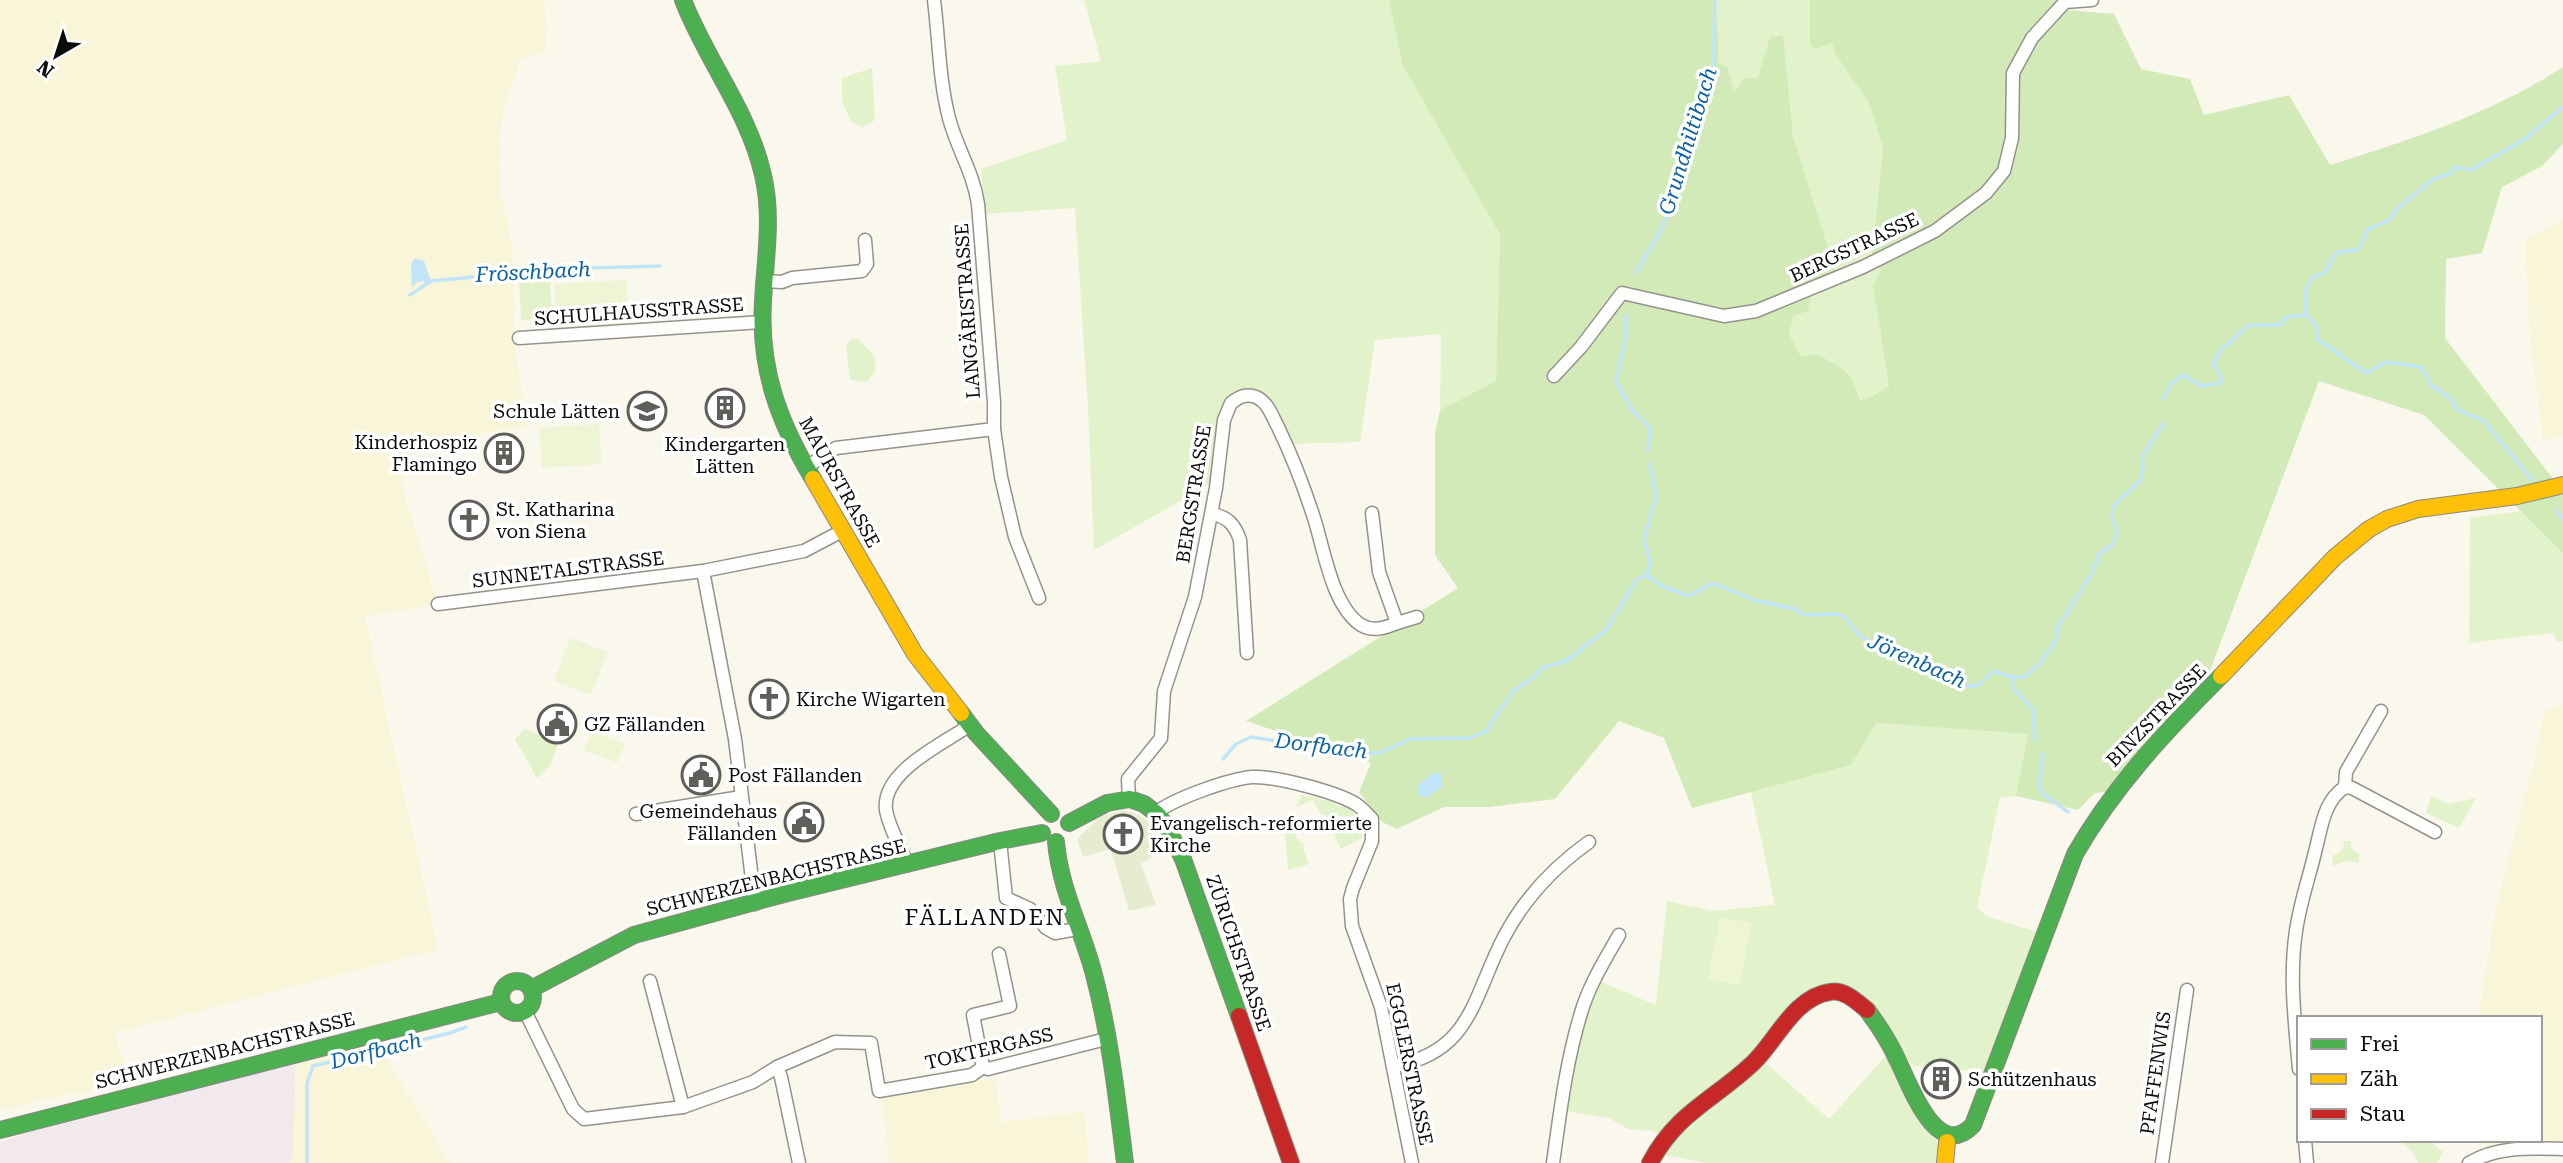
<svg xmlns="http://www.w3.org/2000/svg" width="2563" height="1163" font-family="'Roboto Serif',serif">
<style>
.industrial{fill:#f1e9ec}
.farmland{fill:#f8f5d8}
.green{fill:#e2f2cb}
.forest{fill:#d2eab8}
.cemetery{fill:#e5ecd0}
.pitch{fill:#edf5d5}
.water{fill:#c1e4f8}
.lines{fill:none;stroke-linecap:round;stroke-linejoin:round}
.stream{stroke:#c1e4f8;stroke-width:3.5}
.street-casing{stroke:#93928d;stroke-width:15}
.fast-casing{stroke:#898883;stroke-width:18}
.slow-casing{stroke:#898883;stroke-width:18}
.jam-casing{stroke:#898883;stroke-width:18}
.street{stroke:#fefefc;stroke-width:12}
.fast{stroke:#4caf50;stroke-width:16}
.slow{stroke:#ffc107;stroke-width:16}
.jam{stroke:#c62828;stroke-width:16}
.labels{text-anchor:middle;stroke-width:7;stroke-linejoin:round;paint-order:stroke}
.street-label{font-size:19px;fill:#0b0b0b;stroke:#fff}
.poi-label{font-size:19px;fill:#0b0b0b;stroke:#fff;text-anchor:start}
.water-label{font-size:21px;font-style:italic;fill:#0a62a6;stroke:#fff}
.quarter-label{font-size:23px;letter-spacing:2px;fill:#0b0b0b;stroke:#fff}
</style>
<rect width="100%" height="100%" fill="#faf8ed"/>
<!-- industrial -->
<path class="industrial" d="M296 1058 293 1151 290 1163H0V1142L33 1131 133 1107 144 1101Z"/>
<!-- farmland -->
<g class="farmland">
<path d="M0 0H545L546 52 521 59 505 103 499 141 500 189 513 249 514 341 527 426 415 444 401 484 438 604 365 617 438 949 115 1033 129 1084 59 1096 0 1110Z"/>
<path d="M2563 219V437L2543 440 2530 340 2525 239Z"/>
<path d="M2563 705V1149L2493 1152 2482 1140H2540V1018H2478L2496 909 2533 765 2545 709Z"/>
<path d="M373 1037 450 1163H290L293 1151 296 1058Z"/>
<path d="M996 1078 1001 1122 1084 1112 1089 1163H889L882 1096Z"/>
</g>
<!-- green -->
<g class="green">
<path d="M1084 0H1389L1402 64 1500 235 1496 381 1440 410 1441 334 1375 340 1360 442 1286 444 1268 408 1246 395 1229 414 1219 479 1094 550 1088 408 1075 208 985 214 981 169 1067 140 1055 66 1101 61Z"/>
<path d="M1715 0H1810V45L1832 43 1835 54 1869 103 1883 148 1872 253 1881 271 1873 286 1889 386 1872 396 1859 400C1852 371 1842 368 1817 354L1801 357 1788 334 1793 316 1813 283 1835 270 1793 136 1783 35 1770 38 1758 79 1734 94 1718 64 1719 41Z"/>
<path d="M872 68 875 120 862 127 851 122 842 101V78Z"/>
<path d="M550 277 552 318 521 320 519 278Z"/>
<path d="M852 339H858L874 356 876 370 867 382 850 380 846 346Z"/>
<path d="M2521 511 2563 553V641L2557 642 2553 633 2469 643 2470 518Z"/>
<path d="M1876 723 2029 734 2016 796 2000 798 1977 908 1988 917 2044 934 1985 1072 1913 1066 1870 1012 1831 990 1759 1057 1829 1119 1891 1050 1947 1163H1706L1654 1153 1663 1138 1653 1131 1628 1129 1609 1118 1560 1110 1594 979 1656 1005 1667 901 1713 911 1775 905 1751 792 1851 765Z"/>
<path d="M525 729 559 741 550 766 537 778 515 739Z"/>
<path d="M1302 795 1333 802 1339 807 1346 805C1359 815 1363 822 1362 838L1341 849 1325 814 1321 815 1313 800 1296 807Z"/>
<path d="M2431 796 2448 804 2476 798 2459 828 2426 813Z"/>
<path d="M1293 828 1297 839 1305 845 1303 847 1309 864 1288 870 1285 831Z"/>
<path d="M2344 841H2351V849L2359 854V863L2348 861 2332 866 2333 856 2343 849Z"/>
<path d="M2406 1140H2429L2443 1152 2437 1163H2418L2413 1152 2403 1144Z"/>
</g>
<!-- forest -->
<path class="forest" d="M1389 0H1715L1719 41 1718 63 1727 67 1734 93 1745 78H1758L1770 37 1783 35 1793 136 1835 270 1813 283 1808 311 1793 316 1789 334 1801 357 1817 354C1845 370 1849 368 1860 400L1872 396 1889 386 1873 286 1881 270 1872 253 1883 148 1869 103 1835 54 1832 43 1815 49 1810 45V0H2057L2068 10 2114 14 2141 69 2190 79 2204 115 2289 95 2330 165C2410 140 2493 113 2563 67V144L2542 166 2502 187 2482 253 2446 259 2445 338 2563 492V553L2424 415 2319 381 2199 700 2114 791 2095 793 2078 810 2016 796 2028 734 1876 723 1851 765 1692 808 1664 738 1619 721 1555 799 1489 807H1444L1397 829 1382 822 1359 792 1371 763 1246 721 1458 588 1435 555V432L1440 410 1496 381 1500 235 1402 64Z"/>
<!-- cemetery -->
<path class="cemetery" d="M1123 810C1147 815 1154 827 1166 847L1141 864 1156 905 1129 911 1111 849 1083 857 1077 839 1100 817Z"/>
<!-- pitch -->
<g class="pitch">
<path d="M627 280 629 327 557 331 554 284Z"/>
<path d="M599 424 602 464 542 468 539 428Z"/>
<path d="M570 638 608 652 591 695 554 681Z"/>
<path d="M592 731 625 744 617 763 584 750Z"/>
<path d="M1720 917 1752 923 1739 985 1708 979Z"/>
</g>
<!-- water -->
<g class="water">
<path d="M415 258 424 261 431 281 425 285 424 281 417 282 412 287 411 264Z"/>
<path d="M1440 772 1443 786 1426 798 1417 794 1418 785 1432 774Z"/>
</g>
<g class="lines">
<!-- stream -->
<g class="stream">
<path d="M1635 274 1662 228 1713 70 1715 0"/>
<path d="M410 295 431 281 474 277 491 273 512 275 588 268 660 266"/>
<path d="M1626 315V333L1616 382 1633 411 1650 428 1648 451"/>
<path d="M2306 315 2317 327V339L2366 373 2386 362 2421 367 2431 385 2450 398 2458 410 2484 421 2532 480"/>
<path d="M2163 399 2171 384 2182 375 2202 386 2220 383 2222 379 2213 363 2221 350 2249 325H2279L2287 317 2306 315 2305 292 2312 278 2324 273 2337 252 2358 250 2368 229 2390 220 2396 210 2433 179 2450 174 2456 167 2471 170 2525 139 2563 107"/>
<path d="M2556 510 2563 519"/>
<path d="M1647 575 1662 586 1689 596 1713 583 1754 600 1794 609 1804 615 1837 614 1845 617 1858 634 1864 638 1876 644 1925 660 1965 687 1978 685 1994 671 2012 677H2024L2039 664 2056 641 2058 627 2093 571 2099 554 2114 543 2117 531 2112 519 2113 506 2142 479 2143 455 2163 424"/>
<path d="M1647 575 1650 561 1644 539 1656 497 1650 464"/>
<path d="M2012 677 2013 688 2033 709 2035 740"/>
<path d="M2043 753 2039 786 2044 795 2068 812"/>
<path d="M1223 759 1236 744 1251 737 1363 754 1382 752 1410 739 1470 738 1486 731 1513 691 1534 677 1543 667 1566 661 1606 630 1637 579 1647 575"/>
<path d="M307 1163V1083L313 1066 450 1033 466 1027"/>
</g>
<defs>
<g id="street">
<path d="M765 281 782 282 792 278 862 271 867 264 865 240"/>
<path d="M519 338 762 322"/>
<path d="M1554 376 1581 347 1622 293 1724 316 1756 311 1863 267 1935 231 1986 193 2004 171 2012 138 2013 73 2032 38 2065 2 2092 0"/>
<path d="M994 429 1001 477 1015 537 1039 598"/>
<path d="M805 468 836 448 994 429V402L978 204C973 171 957 149 949 118 939 80 939 39 934 0"/>
<path d="M1212 514C1228 517 1235 525 1240 540L1247 653"/>
<path d="M703 571 735 739 755 904"/>
<path d="M438 604 703 571 804 551 842 531"/>
<path d="M1397 623 1417 617"/>
<path d="M2345 787 2352 788 2435 832"/>
<path d="M1129 799 1128 779 1161 738 1164 691 1195 597 1216 488 1224 420 1231 403C1239 397 1246 393 1256 397 1268 402 1272 416 1278 427 1292 456 1304 487 1314 518 1324 549 1332 606 1361 625 1373 632 1385 628 1397 623L1379 572 1372 513"/>
<path d="M1157 812C1176 798 1229 779 1252 777 1276 776 1336 792 1356 804 1362 808 1367 814 1372 819V841L1353 888 1350 899 1352 926 1381 1007 1412 1163"/>
<path d="M636 814 741 797"/>
<path d="M1000 841 1006 898 1030 909 1046 928 1055 933 1077 929"/>
<path d="M908 865C901 848 889 828 886 810 881 771 945 743 970 725"/>
<path d="M650 981 683 1107"/>
<path d="M525 1011 573 1109 584 1119 683 1107 753 1082 777 1067 835 1042 871 1043 879 1091 972 1075 983 1067 988 1069 1106 1039"/>
<path d="M1393 1066C1472 1053 1473 996 1504 937 1524 899 1554 867 1589 842"/>
<path d="M777 1067 781 1077 799 1163"/>
<path d="M983 1067 973 1015 1010 1006 999 954"/>
<path d="M2299 1069C2295 1023 2289 977 2296 931 2300 902 2310 875 2316 848 2322 825 2324 801 2345 787L2346 772 2381 711"/>
<path d="M2305 1140 2307 1163"/>
<path d="M1553 1163C1560 1113 1566 1062 1581 1013 1589 985 1605 960 1619 935"/>
<path d="M2162 1163 2187 990"/>
<path d="M2469 1163C2498 1146 2530 1148 2563 1149"/>
</g>
<g id="fast">
<path d="M683 0C706 60 749 112 763 175 773 217 765 260 763 302 759 370 779 422 813 479"/>
<path d="M961 713 976 733 1051 814"/>
<path d="M1069 823 1107 803 1130 799 1144 804 1157 814 1167 827 1183 859 1239 1016"/>
<path d="M1056 842C1060 888 1081 927 1093 971 1110 1034 1117 1099 1125 1163"/>
<circle cx="517" cy="997" r="16"/>
<path d="M531 989 634 935 784 894 1000 841 1042 833"/>
<path d="M1867 1010C1879 1026 1890 1043 1898 1061 1910 1085 1937 1163 1973 1125L2075 854C2114 786 2166 731 2221 676"/>
<path d="M0 1130 501 1002"/>
</g>
<g id="slow">
<path d="M813 479 915 654 961 713"/>
<path d="M2221 676 2335 557 2369 529 2387 519 2418 509 2517 496 2563 485"/>
<path d="M1945 1163 1947 1142"/>
</g>
<g id="jam">
<path d="M1239 1016 1291 1163"/>
<path d="M1650 1163C1677 1112 1714 1100 1753 1063 1777 1040 1794 997 1830 992 1844 989 1857 1002 1867 1010"/>
</g>
</defs>
<!-- street casing -->
<use href="#street" class="street-casing"/>
<!-- fast casing -->
<use href="#fast" class="fast-casing"/>
<!-- slow casing -->
<use href="#slow" class="slow-casing"/>
<!-- jam casing -->
<use href="#jam" class="jam-casing"/>
<!-- street -->
<use href="#street" class="street"/>
<!-- fast -->
<use href="#fast" class="fast"/>
<!-- slow -->
<use href="#slow" class="slow"/>
<!-- jam -->
<use href="#jam" class="jam"/>
</g>
<!-- icons -->
<defs>
<symbol id="building-ring" viewBox="-11 -11 22 22"><circle r="9.5" fill="#fff" stroke="#5f5e5a" stroke-width="1.5"/><path d="M-4-6H4V6H1V3H-1V6H-4ZM-2.5-4.3h1.7v1.8h-1.7ZM.8-4.3h1.7v1.8H.8ZM-2.5-1h1.7V.8h-1.7ZM.8-1h1.7V.8H.8Z" fill="#5f5e5a"/></symbol>
<symbol id="school-ring" viewBox="-11 -11 22 22"><circle r="9.5" fill="#fff" stroke="#5f5e5a" stroke-width="1.5"/><path d="M0-5L7-2L0 1L-7-2ZM-4 1L0 2.5L4 1V4Q0 6-4 4Z" fill="#5f5e5a"/></symbol>
<symbol id="church-ring" viewBox="-11 -11 22 22"><circle r="9.5" fill="#fff" stroke="#5f5e5a" stroke-width="1.5"/><path d="M-1.2-6h2.4v3.5h3.3v2.4h-3.3V6h-2.4V-.1h-3.3v-2.4h3.3Z" fill="#5f5e5a"/></symbol>
<symbol id="civic-ring" viewBox="-11 -11 22 22"><circle r="9.5" fill="#fff" stroke="#5f5e5a" stroke-width="1.5"/><path d="M-.6-6.5H3V-4.5H.6V-3L4-1V1h2V6H-6V1h2V-1L-.6-3ZM-1.2 2.5V6h2.4V2.5Z" fill="#5f5e5a"/></symbol>
</defs>
<g fill-rule="evenodd">
<use href="#building-ring" x="703" y="386" width="44" height="44"/>
<use href="#school-ring" x="625" y="389" width="44" height="44"/>
<use href="#building-ring" x="482" y="431" width="44" height="44"/>
<use href="#church-ring" x="447" y="498" width="44" height="44"/>
<use href="#church-ring" x="747" y="677" width="44" height="44"/>
<use href="#civic-ring" x="535" y="702" width="44" height="44"/>
<use href="#civic-ring" x="679" y="753" width="44" height="44"/>
<use href="#civic-ring" x="782" y="800" width="44" height="44"/>
<use href="#church-ring" x="1101" y="812" width="44" height="44"/>
<use href="#building-ring" x="1919" y="1057" width="44" height="44"/>
</g>
<g class="labels">
<!-- street labels -->
<g class="street-label">
<text transform="translate(1854 247) rotate(-25)" y="7">BERGSTRASSE</text>
<text transform="translate(639 311) rotate(-4)" y="7">SCHULHAUSSTRASSE</text>
<text transform="translate(967 311) rotate(-94)" y="7">LANGÄRISTRASSE</text>
<text transform="translate(840 482) rotate(61)" y="7">MAURSTRASSE</text>
<text transform="translate(1193 494) rotate(-81)" y="7">BERGSTRASSE</text>
<text transform="translate(568 569) rotate(-7)" y="7">SUNNETALSTRASSE</text>
<text transform="translate(2156 715) rotate(-46)" y="7">BINZSTRASSE</text>
<text transform="translate(776 877) rotate(-14)" y="7">SCHWERZENBACHSTRASSE</text>
<text transform="translate(1239 953) rotate(71)" y="7">ZÜRICHSTRASSE</text>
<text transform="translate(989 1048) rotate(-13)" y="7">TOKTERGASS</text>
<text transform="translate(225 1050) rotate(-14)" y="7">SCHWERZENBACHSTRASSE</text>
<text transform="translate(1410 1064) rotate(78)" y="7">EGGLERSTRASSE</text>
<text transform="translate(2155 1073) rotate(-82)" y="7">PFAFFENWIS</text>
</g>
<!-- poi labels -->
<g class="poi-label">
<text x="620" y="418" text-anchor="end">Schule Lätten</text>
<text x="477" y="449" text-anchor="end">Kinderhospiz<tspan x="477" dy="22">Flamingo</tspan></text>
<text x="725" y="451" text-anchor="middle">Kindergarten<tspan x="725" dy="22">Lätten</tspan></text>
<text x="496" y="516">St. Katharina<tspan x="496" dy="22">von Siena</tspan></text>
<text x="796" y="706">Kirche Wigarten</text>
<text x="584" y="731">GZ Fällanden</text>
<text x="728" y="782">Post Fällanden</text>
<text x="777" y="818" text-anchor="end">Gemeindehaus<tspan x="777" dy="22">Fällanden</tspan></text>
<text x="1150" y="830">Evangelisch-reformierte<tspan x="1150" dy="22">Kirche</tspan></text>
<text x="1968" y="1086">Schützenhaus</text>
</g>
<!-- water labels -->
<g class="water-label">
<text transform="translate(1688 141) rotate(-73)" y="7">Grundhiltibach</text>
<text transform="translate(533 272) rotate(-3)" y="7">Fröschbach</text>
<text transform="translate(1917 661) rotate(24)" y="7">Jörenbach</text>
<text transform="translate(1321 746) rotate(7)" y="7">Dorfbach</text>
<text transform="translate(376 1051) rotate(-14)" y="7">Dorfbach</text>
</g>
<!-- quarter labels -->
<g class="quarter-label">
<text x="985" y="925">FÄLLANDEN</text>
</g>
</g>
<!-- legend -->
<rect x="2297" y="1016" width="245" height="126" fill="#ffffff" stroke="#9d9d9d" stroke-width="2"/>
<rect x="2311" y="1039" width="35" height="10" fill="#4caf50" stroke="#9d9d9d" stroke-width="2"/>
<text x="2360" y="1051" font-size="21" fill="#0b0b0b">Frei</text>
<rect x="2311" y="1074" width="35" height="10" fill="#ffc107" stroke="#9d9d9d" stroke-width="2"/>
<text x="2360" y="1086" font-size="21" fill="#0b0b0b">Zäh</text>
<rect x="2311" y="1109" width="35" height="10" fill="#c62828" stroke="#9d9d9d" stroke-width="2"/>
<text x="2360" y="1121" font-size="21" fill="#0b0b0b">Stau</text>
<!-- north arrow -->
<g transform="translate(56 56) rotate(219)" stroke="#ffffff" stroke-width="5" paint-order="stroke">
<path d="M0-5L12 26L0 18L-12 26Z" fill="#0b0b0b"/>
<text y="-10" font-size="19" font-weight="bold" text-anchor="middle" fill="#0b0b0b">N</text>
</g>
</svg>
